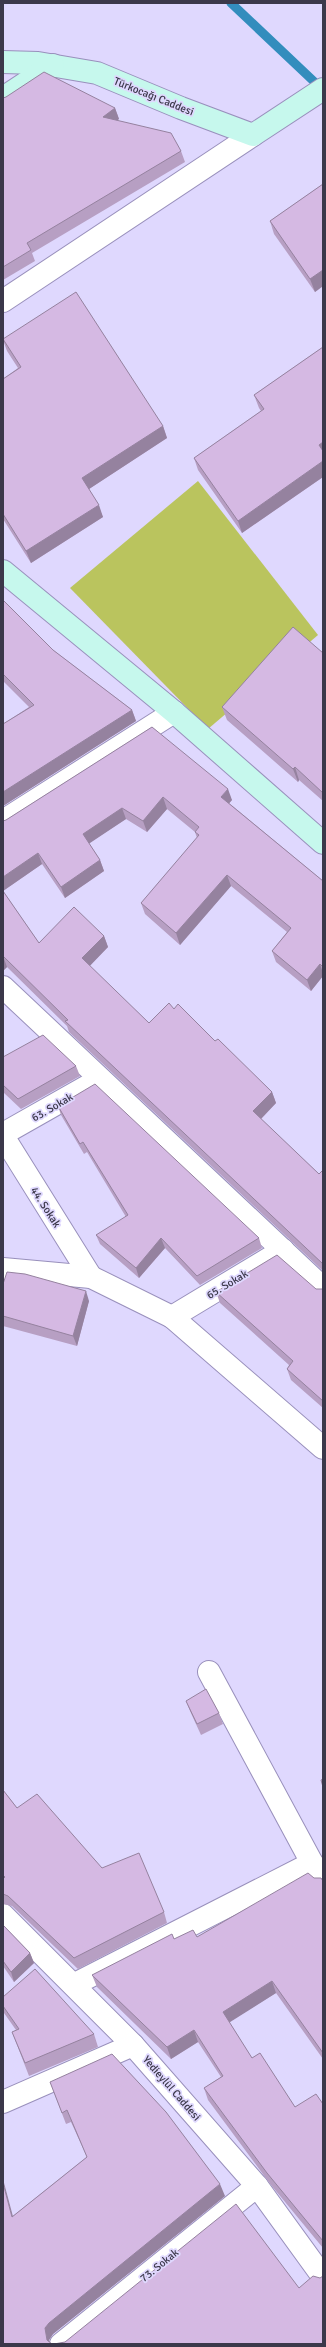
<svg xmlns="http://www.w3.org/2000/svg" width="326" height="2347" font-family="Signika,sans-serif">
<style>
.green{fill:#bac45e}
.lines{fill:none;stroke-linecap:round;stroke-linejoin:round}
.stream{stroke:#338dbd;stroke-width:9}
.street-casing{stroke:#9990bc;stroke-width:24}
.secondary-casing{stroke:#9990bc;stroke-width:24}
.street{stroke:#fff;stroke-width:22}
.secondary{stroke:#c6f8ed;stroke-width:22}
.wall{fill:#b79fc3}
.shaded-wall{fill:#95829f}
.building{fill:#d5b9e3;stroke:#95829f}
.labels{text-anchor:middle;stroke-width:3.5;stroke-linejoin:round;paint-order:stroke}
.street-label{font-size:11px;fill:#3b384a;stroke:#dfd8fe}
</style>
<rect width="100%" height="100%" fill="#dfd8fe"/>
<!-- green -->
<path class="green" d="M198 481 318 635 208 729 70 588Z"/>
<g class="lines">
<!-- stream -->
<path class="stream" d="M231 3 323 90"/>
<defs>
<g id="street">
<path d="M3 301 253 135"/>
<path d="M3 821 174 712"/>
<path d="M3 987 323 1288"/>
<path d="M3 1134 100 1079"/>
<path d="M3 1136 91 1277"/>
<path d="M3 1269 91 1277 172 1317 323 1448"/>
<path d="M172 1317 283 1250"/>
<path d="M209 1672 312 1863 323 1878"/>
<path d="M3 1915 133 2045 257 2186 323 2277"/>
<path d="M75 1984 312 1863"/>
<path d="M3 2102 133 2045"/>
<path d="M61 2344 257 2186"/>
</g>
<g id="secondary">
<path d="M3 62 38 63 97 73 181 108 253 135 323 89"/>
<path d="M3 98 53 65"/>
<path d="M3 571 174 712 323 843"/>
</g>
</defs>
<!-- street casing -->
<use href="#street" class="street-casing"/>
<!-- secondary casing -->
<use href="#secondary" class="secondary-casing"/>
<!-- street -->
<use href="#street" class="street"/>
<!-- secondary -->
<use href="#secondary" class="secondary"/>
</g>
<!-- wall -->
<g class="wall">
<path d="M3 98 115 108 119 119 117 120 181 151 185 162 32 253 35 261 3 280Z"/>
<path d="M323 184V286L315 292 274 234 270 221Z"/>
<path d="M3 340 163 426 167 438 89 489 103 517 31 563 3 519V379L18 368 7 351Z"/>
<path d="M323 347V477L242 533 198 470 194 458 261 411 259 408 254 395Z"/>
<path d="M3 600 53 650 132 710 136 721 3 806V724L29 707 3 681Z"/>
<path d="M323 653V801L299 780 298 782 227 720 222 707Z"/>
<path d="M152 727 232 800 229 803 323 881V976L311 991 276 962 272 951 287 932 231 886 180 945 145 914 141 903 197 838 195 832 167 809 147 832 126 819 89 843 100 860 104 871 65 898 42 864 3 891 6 820Z"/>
<path d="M3 891 39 943 104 936 108 947 89 966 149 1023 174 1009 215 1041 272 1092 276 1103 261 1119 319 1174 323 1170V1271L69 1032 67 1026 7 967 3 971Z"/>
<path d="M3 1057 76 1066 80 1076 21 1109 3 1092Z"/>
<path d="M58 1106 259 1238 262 1248 200 1285 165 1248 139 1278 100 1244 96 1235 126 1217 87 1152 84 1154 61 1115Z"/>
<path d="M3 1284 89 1301 77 1346 3 1326Z"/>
<path d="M323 1289V1408L291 1380 287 1369 289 1365 220 1303 216 1292Z"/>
<path d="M186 1701 219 1713 223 1724 201 1735 190 1711Z"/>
<path d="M3 1790 17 1808 164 1912 167 1923 78 1969 12 1906 3 1904Z"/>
<path d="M314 1878 323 1881V2059L276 1993 229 2022 252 2058 295 2107 323 2104V2248L271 2185 208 2100 204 2088 221 2077 198 2042 171 2059 97 1987 92 1975 174 1939 197 1937Z"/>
<path d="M3 1925 30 1953 34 1963 14 1982 3 1966Z"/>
<path d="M3 1997 94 2034 98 2047 29 2076 12 2032 16 2030 4 2013 3 2011Z"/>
<path d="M50 2082 225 2196 53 2334 49 2340 50 2342 3 2344 13 2216 87 2157 71 2122 66 2124Z"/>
</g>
<!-- shaded-wall -->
<g class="shaded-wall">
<path d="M115 108 119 119 107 128 103 117Z"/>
<path d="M323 270V286L315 292 310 279Z"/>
<path d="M163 426 167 438 86 491 82 478Z"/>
<path d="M323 442V457L319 445Z"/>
<path d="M323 461V477L242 533 238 521Z"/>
<path d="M99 505 103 517 31 563 26 551Z"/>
<path d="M132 710 136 721 3 806V792Z"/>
<path d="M295 767 299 780 298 782 293 769Z"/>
<path d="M228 789 232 800 225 808 221 797Z"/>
<path d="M163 797 167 809 147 832 143 821Z"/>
<path d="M122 808 126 819 87 845 83 834Z"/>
<path d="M38 853 42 864 3 891V877Z"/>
<path d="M100 860 104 871 65 898 61 887Z"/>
<path d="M227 875 231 886 180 945 176 933Z"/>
<path d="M104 936 108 947 86 970 82 958Z"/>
<path d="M3 956 7 967 3 971Z"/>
<path d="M320 964 323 973V976L311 991 307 980Z"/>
<path d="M272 1092 276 1103 257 1123 253 1111Z"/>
<path d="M161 1238 165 1248 139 1278 136 1268Z"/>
<path d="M86 1291 89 1301 77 1346 73 1336Z"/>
<path d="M30 1953 34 1963 14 1982 11 1972Z"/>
<path d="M272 1981 276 1993 227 2024 223 2012Z"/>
<path d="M194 2030 198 2042 171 2059 167 2047Z"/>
<path d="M3 2179 16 2228 12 2217 3 2183Z"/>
<path d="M220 2184 225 2196 53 2334 49 2340 50 2344 47 2340 45 2328 49 2323Z"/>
</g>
<!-- building -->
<g class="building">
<path d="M44 72 115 108 103 117 171 133 181 151 27 243 31 250 3 267V98L6 97Z"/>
<path d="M323 184V270L310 279 270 221Z"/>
<path d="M76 292 163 426 82 478 99 505 26 551 3 514V379L21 367 3 339Z"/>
<path d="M323 347V442L319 445 323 451V461L238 521 194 458 264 409 254 395Z"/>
<path d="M3 600 53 650 132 710 3 792V724L34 705 3 674Z"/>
<path d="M293 627 323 653V793L295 767 293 769 222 707Z"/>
<path d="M152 727 228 789 221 797 323 881V967L320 964 307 980 272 951 291 928 227 875 176 933 141 903 199 835 195 832 199 827 163 797 143 821 122 808 83 834 100 860 61 887 38 853 3 877V821L6 820Z"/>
<path d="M3 891 39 943 74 907 104 936 82 958 149 1023 169 1003 174 1009 178 1004 215 1041 218 1039 272 1092 253 1111 319 1174 323 1170V1264L65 1021 68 1020 3 956Z"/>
<path d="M43 1035 76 1066 18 1099 3 1085V1057Z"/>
<path d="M95 1084 259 1238 197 1276 161 1238 136 1268 96 1235 128 1215 83 1142 80 1144 58 1106Z"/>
<path d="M277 1255 316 1289H323V1401L287 1369 293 1361 216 1292Z"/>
<path d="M7 1272 25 1274 86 1291 73 1336 3 1316V1284Z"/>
<path d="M206 1689 219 1713 197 1724 186 1701Z"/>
<path d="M323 1779V1787L321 1780Z"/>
<path d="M3 1790 17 1808 37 1794 102 1868 139 1853 164 1912 74 1958 8 1896 3 1894V1879L5 1877 3 1875Z"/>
<path d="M308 1873 314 1878H321L323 1881V2053L272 1981 223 2012 252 2058 260 2053 295 2107 316 2094 323 2104V2241L267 2173 204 2088 223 2076 194 2030 167 2047 92 1975 172 1934 174 1939 193 1930 197 1937Z"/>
<path d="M3 1925 30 1953 11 1972 3 1961Z"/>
<path d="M35 1969 94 2034 25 2063 12 2032 19 2029 3 2006V1997Z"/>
<path d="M112 2054 166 2112 220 2184 49 2323 45 2328 47 2340 52 2344H3V2183L12 2217 87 2157 67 2110 62 2113 50 2082Z"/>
<path d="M236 2204 299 2288 313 2276 320 2278 323 2276V2344H54L65 2342Z"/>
</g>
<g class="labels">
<!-- street labels -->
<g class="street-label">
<text transform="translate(154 96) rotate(22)" y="4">Türkocağı Caddesi</text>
<text transform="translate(52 1107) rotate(-30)" y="4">63. Sokak</text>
<text transform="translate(46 1207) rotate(57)" y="4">44. Sokak</text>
<text transform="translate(227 1284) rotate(-31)" y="4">65. Sokak</text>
<text transform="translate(172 2088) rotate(49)" y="4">Yedieylül Caddesi</text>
<text transform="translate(159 2265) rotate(-39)" y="4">73. Sokak</text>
</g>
</g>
<!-- border -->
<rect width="326" height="2347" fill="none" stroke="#3b384a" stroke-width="8"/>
</svg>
